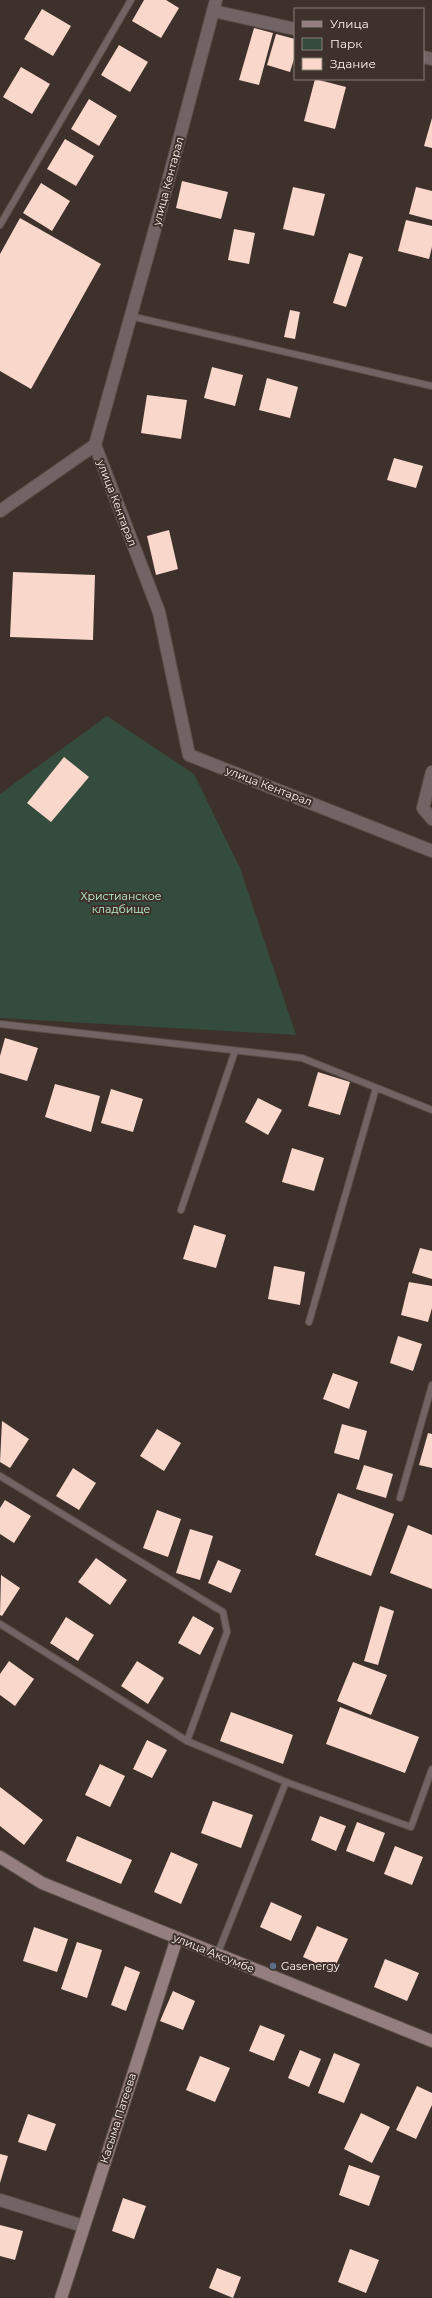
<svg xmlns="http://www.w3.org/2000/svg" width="432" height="2298" font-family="Montserrat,sans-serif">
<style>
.green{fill:#344c3d}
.building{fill:#f9d7cb}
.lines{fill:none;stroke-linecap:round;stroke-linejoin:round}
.lane-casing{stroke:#5c4f4a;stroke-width:8}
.street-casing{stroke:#5c4f4a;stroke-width:14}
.secondary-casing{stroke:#5c4f4a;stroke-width:14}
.lane{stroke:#726464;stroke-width:6}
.street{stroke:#726464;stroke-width:12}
.secondary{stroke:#957e7f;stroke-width:12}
.service-dot{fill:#5c6f8a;stroke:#3e302b;stroke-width:1.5}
.labels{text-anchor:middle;stroke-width:4;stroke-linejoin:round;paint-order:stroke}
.street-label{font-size:11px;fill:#fcf2ef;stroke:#3e302b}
.park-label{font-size:11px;fill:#bcf1ce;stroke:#3e302b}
.poi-label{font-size:11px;fill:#fcf2ef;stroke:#3e302b;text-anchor:start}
</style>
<rect width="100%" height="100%" fill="#3e302b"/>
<!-- green -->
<path class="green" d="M107 716 194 774 240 868 296 1035 0 1018V794Z"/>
<!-- building -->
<g class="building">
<path d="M144 0H166L179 8 161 38 132 21Z"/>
<path d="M42 9 71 26 53 56 24 39Z"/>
<path d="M254 28 273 33 259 85 239 80Z"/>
<path d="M276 34 295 39V56L290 72 267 65Z"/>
<path d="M119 45 148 62 130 92 101 75Z"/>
<path d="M21 67 50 84 32 114 3 97Z"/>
<path d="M315 79 346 87 335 129 304 121Z"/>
<path d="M89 99 117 116 99 146 71 129Z"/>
<path d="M432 118V148L424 146Z"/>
<path d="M65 139 94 156 76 186 47 169Z"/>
<path d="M182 181 228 192 221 219 176 208Z"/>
<path d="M41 183 70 201 52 231 23 213Z"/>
<path d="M293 187 325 194 314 236 283 229Z"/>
<path d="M416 187 432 191V220L409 214Z"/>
<path d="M20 218 101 264 31 389 0 371V254Z"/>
<path d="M406 220 432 226V247L429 259 398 251Z"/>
<path d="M234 229 255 233 249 264 228 260Z"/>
<path d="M349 253 363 257 346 307 333 303Z"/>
<path d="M290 310 300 312 295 339 284 337Z"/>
<path d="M212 367 243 375 235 406 204 398Z"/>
<path d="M267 378 298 387 290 418 259 410Z"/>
<path d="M147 395 187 400 181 439 141 433Z"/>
<path d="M394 458 423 466 416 488 387 480Z"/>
<path d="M169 530 178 569 156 575 147 536Z"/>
<path d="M13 572 95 575 93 640 10 637Z"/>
<path d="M64 757 89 777 51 822 27 803Z"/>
<path d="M5 1038 38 1048 27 1081 0 1073V1056Z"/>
<path d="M318 1072 350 1082 340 1115 308 1106Z"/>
<path d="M55 1084 100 1096 91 1132 45 1117Z"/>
<path d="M111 1089 143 1099 133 1132 101 1123Z"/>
<path d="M258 1098 282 1110 268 1135 245 1122Z"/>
<path d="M292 1148 324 1158 314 1191 282 1182Z"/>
<path d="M194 1225 226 1235 216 1268 183 1259Z"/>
<path d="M420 1248 432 1251V1279L412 1273Z"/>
<path d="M274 1266 305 1272 300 1305 268 1299Z"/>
<path d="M409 1282 432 1286V1308L428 1322 401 1315Z"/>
<path d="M398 1336 422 1344 413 1371 390 1363Z"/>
<path d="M333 1373 358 1382 349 1409 323 1399Z"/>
<path d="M2 1421 29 1439 10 1468 0 1462Z"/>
<path d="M342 1424 367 1431 359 1460 334 1453Z"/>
<path d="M157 1429 181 1443 164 1471 140 1456Z"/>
<path d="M428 1433 432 1434V1468L419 1465Z"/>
<path d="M364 1465 393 1474 386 1498 356 1489Z"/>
<path d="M73 1468 96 1483 79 1510 56 1496Z"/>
<path d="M338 1493 394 1514 371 1576 315 1555Z"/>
<path d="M5 1500 31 1516 14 1543 0 1534V1508Z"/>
<path d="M157 1510 181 1519 168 1557 143 1548Z"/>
<path d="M408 1525 432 1535V1589L390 1573Z"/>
<path d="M190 1529 213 1536 200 1580 176 1573Z"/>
<path d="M96 1558 127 1580 110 1605 78 1582Z"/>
<path d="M218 1560 241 1570 231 1593 208 1583Z"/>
<path d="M1 1575 20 1588 2 1616 0 1615Z"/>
<path d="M380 1606 394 1611 378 1665 364 1661Z"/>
<path d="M193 1616 214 1628 200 1655 178 1643Z"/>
<path d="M66 1617 94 1635 78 1661 50 1643Z"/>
<path d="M9 1661 34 1679 15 1706 0 1695V1674Z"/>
<path d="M137 1661 164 1678 148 1704 121 1686Z"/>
<path d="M353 1662 387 1675 371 1715 337 1701Z"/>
<path d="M340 1707 419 1737 405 1773 326 1744Z"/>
<path d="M231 1712 293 1735 283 1764 220 1741Z"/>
<path d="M147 1740 167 1750 152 1778 133 1769Z"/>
<path d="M100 1764 125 1776 110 1807 85 1795Z"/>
<path d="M0 1787 43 1820 24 1845 0 1826Z"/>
<path d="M213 1801 253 1815 241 1848 201 1833Z"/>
<path d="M320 1816 346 1826 336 1851 311 1840Z"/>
<path d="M357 1822 385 1833 374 1862 346 1851Z"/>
<path d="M77 1836 132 1860 121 1884 66 1861Z"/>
<path d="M395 1846 423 1857 412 1885 384 1874Z"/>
<path d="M171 1852 198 1864 181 1904 154 1892Z"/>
<path d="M271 1902 302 1916 291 1941 260 1927Z"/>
<path d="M317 1926 348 1939 333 1971 303 1957Z"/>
<path d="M34 1927 68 1939 57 1972 23 1961Z"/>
<path d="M77 1942 102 1950 87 1998 61 1989Z"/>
<path d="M385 1959 419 1973 407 2001 374 1987Z"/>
<path d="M125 1966 140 1972 126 2011 111 2005Z"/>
<path d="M173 1991 195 2001 183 2030 160 2021Z"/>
<path d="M260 2025 285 2035 274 2061 249 2051Z"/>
<path d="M300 2050 321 2059 309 2087 288 2078Z"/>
<path d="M334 2053 360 2064 344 2103 318 2093Z"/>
<path d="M200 2056 230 2068 215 2102 186 2090Z"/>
<path d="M417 2086 432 2093V2105L416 2139 396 2130Z"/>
<path d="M361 2113 390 2127 372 2163 344 2149Z"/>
<path d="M28 2114 56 2124 46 2151 18 2142Z"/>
<path d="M0 2154 8 2156 0 2183Z"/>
<path d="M349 2165 380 2176 369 2206 339 2195Z"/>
<path d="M123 2198 146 2206 134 2239 112 2231Z"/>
<path d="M0 2225 23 2231 15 2260 0 2256Z"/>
<path d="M350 2249 379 2260 366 2293 338 2282Z"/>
<path d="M217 2268 241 2277 233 2298 209 2288Z"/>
</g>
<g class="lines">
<defs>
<g id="lane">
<path d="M0 225 131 0"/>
<path d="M130 316 432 386"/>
<path d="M0 1024 302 1058 432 1110"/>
<path d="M181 1210 235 1051"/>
<path d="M309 1322 376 1088"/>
<path d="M0 1476 223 1612 227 1632 187 1741 286 1782"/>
<path d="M400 1498 432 1385"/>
<path d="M0 1624 187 1741"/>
<path d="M217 1955 286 1782 411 1827 432 1769"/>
</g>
<g id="street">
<path d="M216 0 163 200 95 445 159 612 189 755 432 851"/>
<path d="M213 11 295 29"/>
<path d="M423 57 432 59"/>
<path d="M0 511 95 445"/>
<path d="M432 772 423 808 432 819"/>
<path d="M0 2200 83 2226"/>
</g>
<g id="secondary">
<path d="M0 1857 42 1883 432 2041"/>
<path d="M61 2298 177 1938"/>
</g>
</defs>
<!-- lane casing -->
<use href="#lane" class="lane-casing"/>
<!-- street casing -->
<use href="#street" class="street-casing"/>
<!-- secondary casing -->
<use href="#secondary" class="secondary-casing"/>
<!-- lane -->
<use href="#lane" class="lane"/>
<!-- street -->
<use href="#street" class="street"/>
<!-- secondary -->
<use href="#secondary" class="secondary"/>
</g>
<!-- markers -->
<circle class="service-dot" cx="273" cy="1966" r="4"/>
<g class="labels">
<!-- street labels -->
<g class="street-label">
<text transform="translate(168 181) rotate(-75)" y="4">улица Кентарал</text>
<text transform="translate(117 503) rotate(69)" y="4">улица Кентарал</text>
<text transform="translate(269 786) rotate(21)" y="4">улица Кентарал</text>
<text transform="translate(214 1953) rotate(22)" y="4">улица Аксумбе</text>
<text transform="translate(118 2118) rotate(-72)" y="4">Касыма Патеева</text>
</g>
<!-- park labels -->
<g class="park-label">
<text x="121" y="900">Христианское<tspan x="121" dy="13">кладбище</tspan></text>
</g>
<!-- poi labels -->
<g class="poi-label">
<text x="281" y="1970">Gasenergy</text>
</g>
</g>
<!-- legend -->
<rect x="294" y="8" width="130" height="72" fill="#3e302b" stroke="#8a7e79"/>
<rect x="302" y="21" width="20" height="6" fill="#957e7f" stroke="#8a7e79"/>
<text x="330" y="28" font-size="12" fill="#fcf2ef">Улица</text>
<rect x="302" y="38" width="20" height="12" fill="#344c3d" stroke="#8a7e79"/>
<text x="330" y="48" font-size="12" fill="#fcf2ef">Парк</text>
<rect x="302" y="58" width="20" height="12" fill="#f9d7cb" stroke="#8a7e79"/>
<text x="330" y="68" font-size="12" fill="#fcf2ef">Здание</text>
</svg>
